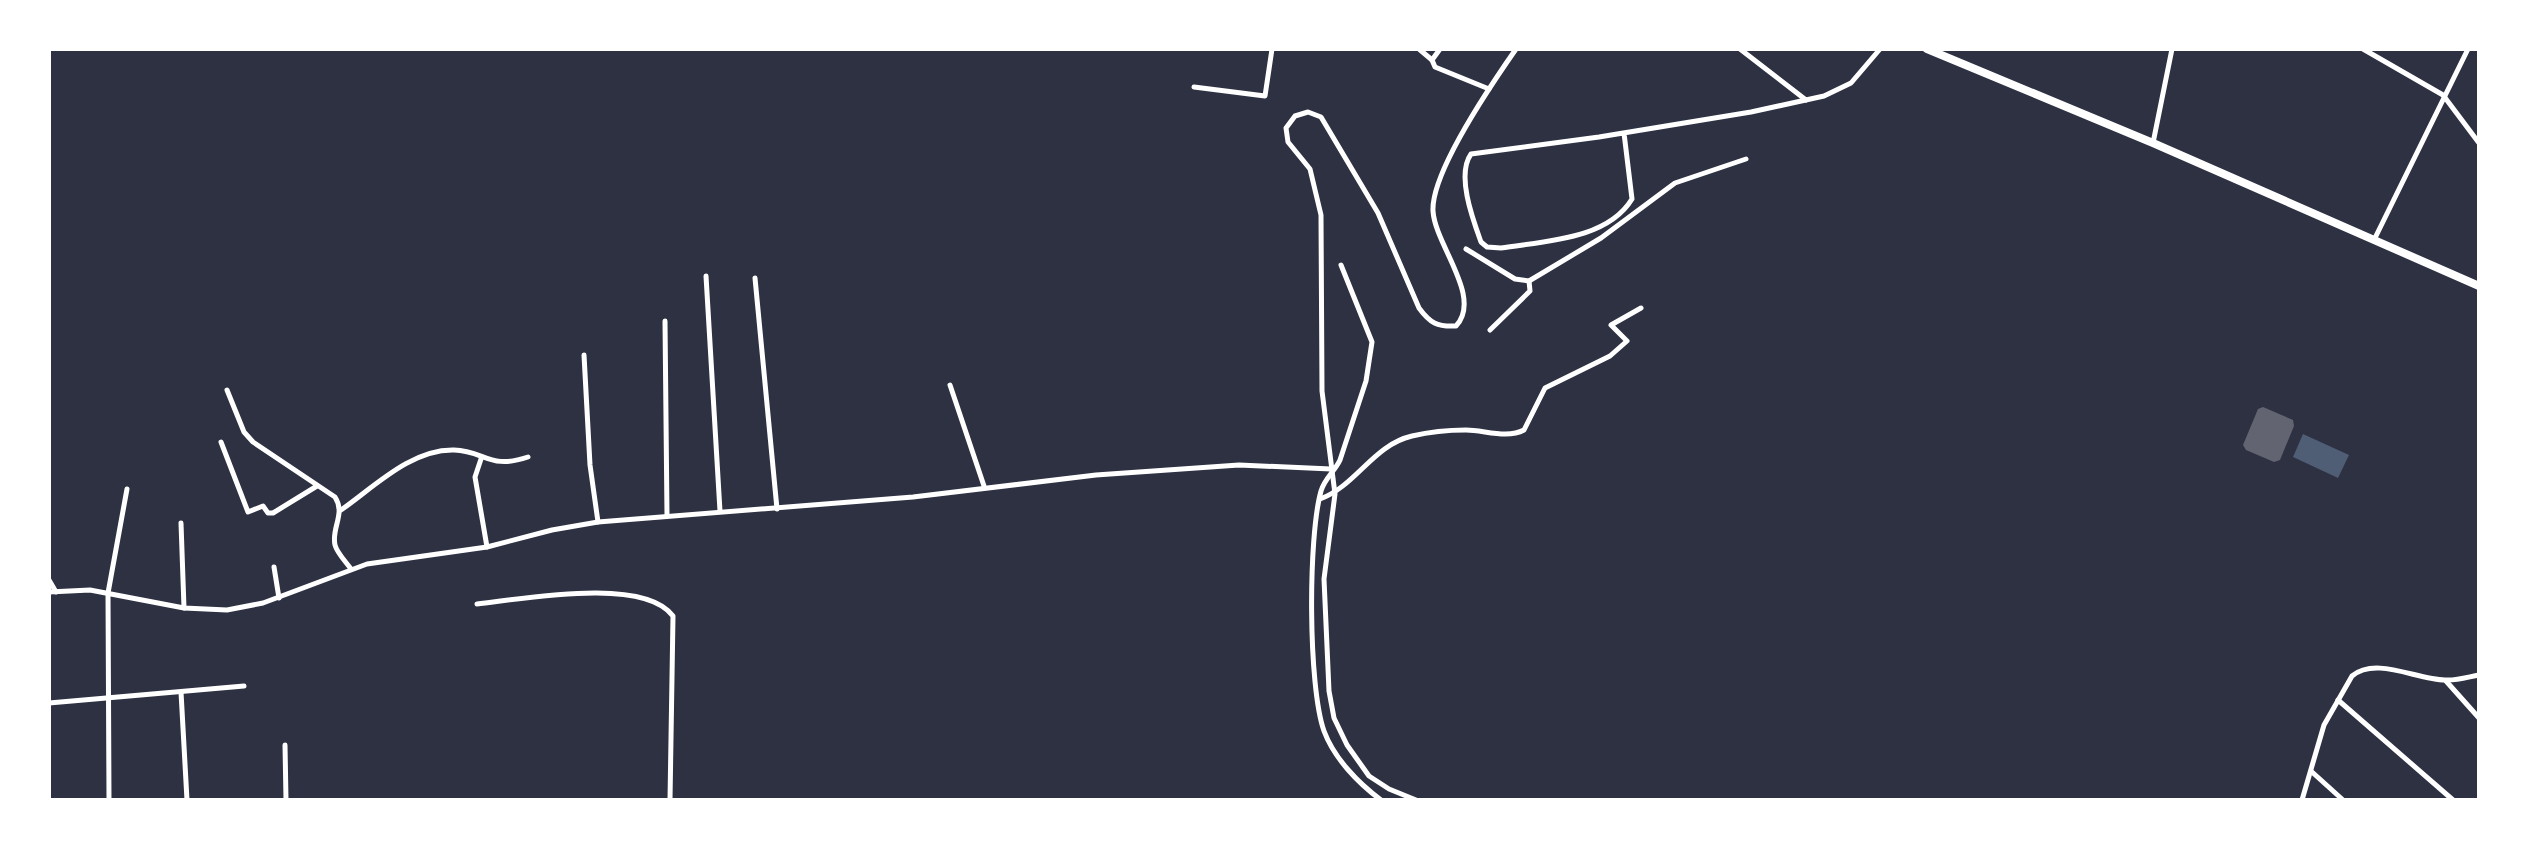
<svg xmlns="http://www.w3.org/2000/svg" width="2528" height="849" font-family="'PT Sans Narrow',sans-serif">
<style>
.water{fill:#4f5d75}
.building{fill:#626471}
.lines{fill:none;stroke-linecap:round;stroke-linejoin:round}
.minor{stroke:#fff;stroke-width:5}
.primary{stroke:#fff;stroke-width:8}
</style>
<rect width="100%" height="100%" fill="#2d3142"/>
<!-- water -->
<path class="water" d="M2303 434 2349 455 2338 478 2293 457Z"/>
<!-- building -->
<path class="building" d="M2263 407 2293 420 2294 426 2280 460 2274 462 2246 450 2243 445 2258 409Z"/>
<g class="lines">
<!-- minor -->
<g class="minor">
<path d="M1419 49 1432 60"/>
<path d="M1440 49 1432 60 1435 67 1489 89"/>
<path d="M1740 49 1806 100"/>
<path d="M2363 49 2443 95 2479 143"/>
<path d="M1194 87 1265 96 1272 49"/>
<path d="M1624 133 1632 199C1607 240 1544 241 1501 248L1487 247 1481 242C1473 220 1456 175 1471 154L1599 137 1751 112 1824 96 1851 83 1880 49"/>
<path d="M2153 143 2172 49"/>
<path d="M2374 240 2468 49"/>
<path d="M1466 249 1515 279 1529 281 1601 238 1675 183 1746 159"/>
<path d="M1341 265 1372 342 1366 381 1340 460C1335 471 1325 478 1321 491 1308 537 1308 686 1324 731 1334 758 1358 783 1381 800"/>
<path d="M706 276 720 511"/>
<path d="M755 278 777 509"/>
<path d="M665 321 667 515"/>
<path d="M1490 330 1530 291 1529 281"/>
<path d="M584 355 590 465 598 522"/>
<path d="M950 385 984 486"/>
<path d="M227 390 244 432 253 442 335 497C346 514 331 528 335 545 337 553 346 562 351 569"/>
<path d="M221 442 248 512 263 506 268 513H273L317 486"/>
<path d="M481 459 475 477 487 547"/>
<path d="M1320 499C1356 486 1373 445 1412 436 1429 432 1448 430 1466 430 1484 430 1507 439 1524 430L1545 388 1610 356 1627 341 1611 325 1641 308"/>
<path d="M341 510C374 487 411 449 454 450 485 451 490 470 528 457"/>
<path d="M181 523 184 608"/>
<path d="M274 567 279 598"/>
<path d="M49 580 56 592"/>
<path d="M49 592 90 590 184 608 227 610 263 603 367 564 487 547 552 530 598 522 913 497 1096 475 1239 465 1331 469"/>
<path d="M477 604C522 599 644 576 673 616L670 800"/>
<path d="M2446 681 2479 718"/>
<path d="M181 692 187 800"/>
<path d="M2338 700 2453 800"/>
<path d="M49 703 244 686"/>
<path d="M285 745 286 800"/>
<path d="M2312 772 2343 800"/>
<path d="M109 800 108 593 127 489"/>
<path d="M1416 800 1389 789 1369 776 1347 745 1334 718 1329 691 1324 579 1335 494 1322 391 1321 215 1310 169 1288 142 1286 128 1295 116 1308 112 1321 117 1378 213 1419 308C1430 323 1437 327 1456 326 1483 297 1435 245 1433 211 1431 172 1493 82 1516 49"/>
<path d="M2302 800 2324 725 2352 676C2376 656 2417 680 2445 680 2456 681 2468 677 2479 675"/>
</g>
<!-- primary -->
<path class="primary" d="M1927 49 2153 143 2479 286"/>
</g>
<!-- border -->
<rect width="2528" height="849" fill="none" stroke="#ffffff" stroke-width="102"/>
</svg>
